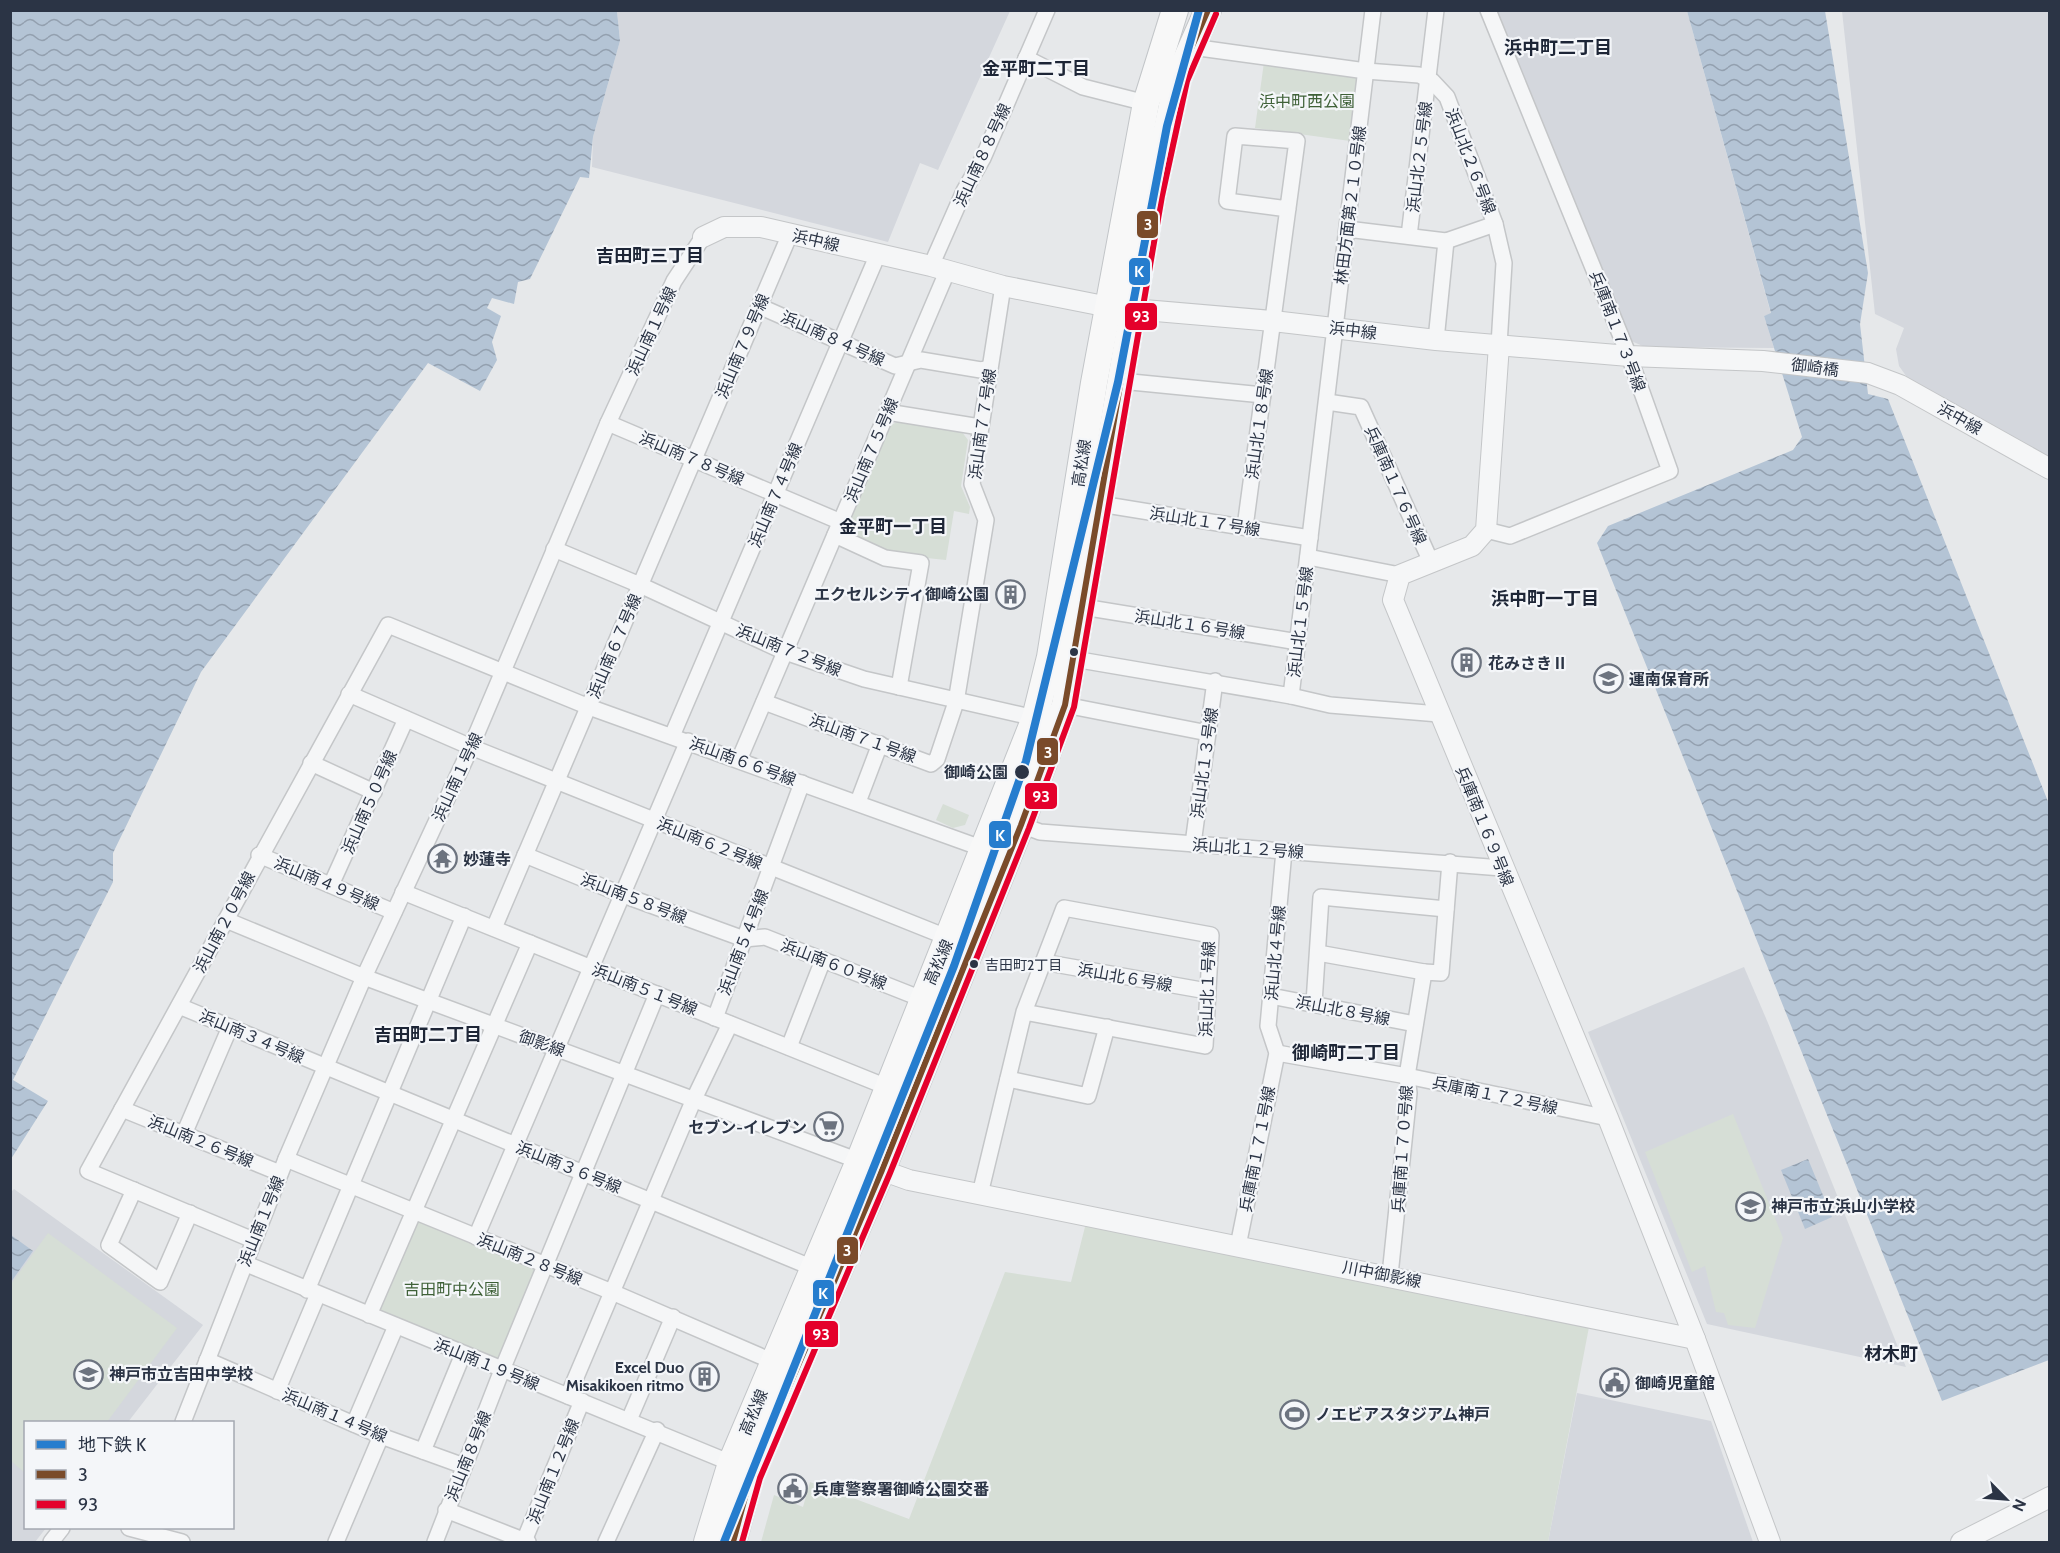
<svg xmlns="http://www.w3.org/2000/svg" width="2060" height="1553" font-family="Cabin,'Noto Sans JP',sans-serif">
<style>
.built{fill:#d4d7dd}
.green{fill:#d6ded6}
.water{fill:url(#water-waves)}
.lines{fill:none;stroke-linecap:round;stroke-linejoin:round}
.minor-casing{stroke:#c4c6c8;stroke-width:18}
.tertiary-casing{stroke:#c4c6c8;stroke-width:22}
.primary-casing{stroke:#c2c5c8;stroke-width:28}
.minor{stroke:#f5f6f7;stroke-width:15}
.tertiary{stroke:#f5f6f7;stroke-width:20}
.primary{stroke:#f8f8f8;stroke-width:26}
.bus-1-casing{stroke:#f4f6f9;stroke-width:10}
.bus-2-casing{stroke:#f4f6f9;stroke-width:10}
.bus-1{stroke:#7a4b2a;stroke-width:6}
.bus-2{stroke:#e4002b;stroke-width:6}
.metro-1-casing{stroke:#f4f6f9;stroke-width:12}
.metro-1{stroke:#267dce;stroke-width:8}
.bus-dot{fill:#2b3445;stroke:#f4f6f9;stroke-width:2}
.labels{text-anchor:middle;stroke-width:4.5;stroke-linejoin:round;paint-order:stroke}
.bus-label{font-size:14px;fill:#2b3445;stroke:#f4f6f9;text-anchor:start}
.park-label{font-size:16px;fill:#3f6138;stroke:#f4f6f9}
.street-label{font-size:16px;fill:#2b3445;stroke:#f4f6f9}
.poi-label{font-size:16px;font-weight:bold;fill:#2b3445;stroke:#f4f6f9;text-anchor:start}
.stop-label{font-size:16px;font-weight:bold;fill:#2b3445;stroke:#f4f6f9;text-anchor:end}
.neighbourhood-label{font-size:18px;font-weight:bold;fill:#1d2536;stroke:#f4f6f9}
.line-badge{stroke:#f4f6f9;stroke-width:2}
.badge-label{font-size:16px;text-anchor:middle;font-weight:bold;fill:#fff}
</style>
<defs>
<pattern id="water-waves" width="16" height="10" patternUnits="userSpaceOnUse" patternTransform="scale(1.5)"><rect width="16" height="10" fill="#b4c4d5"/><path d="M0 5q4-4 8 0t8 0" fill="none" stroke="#93a0af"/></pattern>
</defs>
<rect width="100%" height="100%" fill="#e6e8ea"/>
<!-- built -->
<g class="built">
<path d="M617 11H1010L938 170 920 163 888 242 592 167 593 137 620 41Z"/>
<path d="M1497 11H1687L1771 314 1764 316 1774 348 1645 347 1629 340Z"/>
<path d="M1842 11H2049V458L1909 380 1899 366 1896 349 1904 328 1875 314Z"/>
<path d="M1744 967 1768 1023 1906 1367 1707 1324 1588 1032Z"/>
<path d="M14 1189 203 1325 128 1422H26V1528H46L35 1542H11L10 1193Z"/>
<path d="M1577 1393 1711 1421 1753 1542H1548Z"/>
</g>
<!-- green -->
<g class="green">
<path d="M1264 62 1359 75 1350 141 1255 128Z"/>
<path d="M897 422 962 432 968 440 961 486 970 507 969 514 954 511 946 560 888 554 847 536 844 528 889 426Z"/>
<path d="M943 804 969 815 965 825 953 828 936 820Z"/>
<path d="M1733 1114 1783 1238 1755 1328 1728 1325 1724 1313 1716 1312 1705 1266 1692 1272 1645 1152Z"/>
<path d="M415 1220 537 1268 500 1361 372 1310Z"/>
<path d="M1086 1223 1589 1327 1548 1542H761L774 1495 803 1507 810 1482 909 1519 1005 1272 1071 1282Z"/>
<path d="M48 1233 177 1328 107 1422H26L25 1473 11 1461V1284Z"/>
</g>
<!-- water -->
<g class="water">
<path d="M11 10 617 11 620 41 593 137 589 178 580 177 530 279 518 282 514 304 492 298 487 308 501 316 492 342 497 360 480 391 428 363 201 672 113 853V882L13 1080 48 1101 11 1159Z"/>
<path d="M1687 11H1825L1868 273 1860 324 1868 394 1888 399 2049 804V1360L1942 1401 1597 543 1608 526 1793 450 1802 437 1764 316 1771 313Z"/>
<path d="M1808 1159 1832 1217 1805 1229 1781 1170Z"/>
<path d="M11 1235 33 1251 11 1282Z"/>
</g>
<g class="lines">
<defs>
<g id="minor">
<path d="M1192 47 1366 71 1419 75 1432 81 1447 97 1495 224 1504 263 1499 345"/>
<path d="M1026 58 1083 87 1146 103"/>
<path d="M1347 229 1446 241 1495 224"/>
<path d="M1409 236 1436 10"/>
<path d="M931 266 964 191 983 158 1047 10"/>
<path d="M759 306 895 366 921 360 981 370 989 368"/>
<path d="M1436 340 1446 241"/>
<path d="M1121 381 1263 395"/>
<path d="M1327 402 1361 407 1431 562"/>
<path d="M887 412 980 427"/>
<path d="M608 423 841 522"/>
<path d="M1100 504 1310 538"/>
<path d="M1245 527 1297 141 1235 136 1227 201 1288 209"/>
<path d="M1486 530 1510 536 1670 471 1629 356 1488 10"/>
<path d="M835 535 885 558 921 563 899 687"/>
<path d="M554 549 640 585 785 652 864 679 1035 718"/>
<path d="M1308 557 1400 575"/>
<path d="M1083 607 1298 642"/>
<path d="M1074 659 1291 696 1373 10"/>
<path d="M349 694 471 747 949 938"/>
<path d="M1291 696 1330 705 1439 714"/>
<path d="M764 702 931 764 937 759 956 702 986 520 972 484 1003 286"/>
<path d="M1065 705 1208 733"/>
<path d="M672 736 878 254"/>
<path d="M739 760 947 272"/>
<path d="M311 763 374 792"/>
<path d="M858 802 880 744"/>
<path d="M1016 823 1040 832 1502 868"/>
<path d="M1193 844 1215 681"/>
<path d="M259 855 394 912"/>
<path d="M525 855 623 895 744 939 765 937 922 999"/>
<path d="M331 885 406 719"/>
<path d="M403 892 887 1087"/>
<path d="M226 920 364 977 859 1161"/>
<path d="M494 928 790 234"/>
<path d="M1318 953 1424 972"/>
<path d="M1043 962 1207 991"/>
<path d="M1271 996 1415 1024"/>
<path d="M1314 1003 1321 897 1446 909"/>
<path d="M179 1006 813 1268"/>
<path d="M715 1018 802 783"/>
<path d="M789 1047 823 960"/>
<path d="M1277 1053 1407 1076 1608 1118"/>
<path d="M1008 1079 1088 1096 1107 1027"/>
<path d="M122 1109 280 1173"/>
<path d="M184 1134 230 1027"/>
<path d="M286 1159 612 1292 774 1362"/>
<path d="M134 1190 109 1245 160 1282 190 1213"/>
<path d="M980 1194 1024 1012 1064 908 1211 935 1205 1046 1024 1012"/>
<path d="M476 1237 688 741"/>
<path d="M253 1240 88 1171 388 625 589 707 984 849"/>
<path d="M1238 1246 1277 1053 1268 1026 1284 851"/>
<path d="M244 1263 731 1463"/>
<path d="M1390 1275 1409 1093 1407 1076 1424 972 1441 973 1450 862"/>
<path d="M307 1290 464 916"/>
<path d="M369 1315 530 943"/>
<path d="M207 1360 381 1436 464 1466"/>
<path d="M277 1391 318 1294"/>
<path d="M568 1396 694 1099 730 1024"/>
<path d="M629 1420 673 1317"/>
<path d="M183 1422 286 1159 364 977 471 747 608 423 674 281 703 237"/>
<path d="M354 1424 396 1326"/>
<path d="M423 1451 463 1354"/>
<path d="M446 1510 528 1542"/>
<path d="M129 1528 182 1542"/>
<path d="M524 1541 582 1401"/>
<path d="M51 1542 62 1528"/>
<path d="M336 1542 381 1436"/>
<path d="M435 1542 502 1370 657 994"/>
<path d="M606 1542 657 1430"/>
</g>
<g id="tertiary">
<path d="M703 237 724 227H761L931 266 1003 286 1109 307 1273 321 1436 340 1629 356 1763 361 1868 373 1900 385 2050 469"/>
<path d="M1499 345 1486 530 1472 546 1400 575 1393 600 1608 1118 1695 1339 1770 1542"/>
<path d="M870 1166 909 1180 1695 1339"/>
<path d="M1961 1542 2050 1497"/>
</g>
<g id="primary">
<path d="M707 1542 731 1463 859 1161 1035 718 1050 657 1094 383 1146 103 1175 10"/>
<path d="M733 1542 751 1475 882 1170 1021 825 1065 705 1153 194 1178 78 1208 10"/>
</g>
</defs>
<!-- minor casing -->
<use href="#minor" class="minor-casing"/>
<!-- tertiary casing -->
<use href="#tertiary" class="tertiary-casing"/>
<!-- primary casing -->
<use href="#primary" class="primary-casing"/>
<!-- minor -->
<use href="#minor" class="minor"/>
<!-- tertiary -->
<use href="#tertiary" class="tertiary"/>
<!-- primary -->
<use href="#primary" class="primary"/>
<defs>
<path id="bus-1" d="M733 1542 751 1475 882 1170 1021 825 1065 705 1153 194 1178 78 1208 10"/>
<path id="bus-2" d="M742 1542 760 1478 890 1173 1029 828 1074 707 1162 196 1187 81 1216 14"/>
</defs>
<!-- bus-1 casing -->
<use href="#bus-1" class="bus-1-casing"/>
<!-- bus-2 casing -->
<use href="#bus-2" class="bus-2-casing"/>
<!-- bus-1 -->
<use href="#bus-1" class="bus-1"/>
<!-- bus-2 -->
<use href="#bus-2" class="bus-2"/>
<defs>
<path id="metro-1" d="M724 1542 954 966 1026 761 1118 382 1167 126 1199 10"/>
</defs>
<!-- metro-1 casing -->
<use href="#metro-1" class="metro-1-casing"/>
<!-- metro-1 -->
<use href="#metro-1" class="metro-1"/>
</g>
<!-- icons -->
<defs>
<symbol id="building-ring" viewBox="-11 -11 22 22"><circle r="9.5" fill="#f4f6f9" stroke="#6c737f" stroke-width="1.5"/><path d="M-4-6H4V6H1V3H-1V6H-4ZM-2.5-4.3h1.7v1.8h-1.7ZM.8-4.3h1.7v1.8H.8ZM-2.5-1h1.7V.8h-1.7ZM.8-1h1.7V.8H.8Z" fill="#6c737f"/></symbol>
<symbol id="school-ring" viewBox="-11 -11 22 22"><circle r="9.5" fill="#f4f6f9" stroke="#6c737f" stroke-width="1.5"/><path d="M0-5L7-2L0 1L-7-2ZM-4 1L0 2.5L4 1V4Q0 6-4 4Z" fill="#6c737f"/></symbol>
<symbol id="temple-ring" viewBox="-11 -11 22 22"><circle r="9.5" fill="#f4f6f9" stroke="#6c737f" stroke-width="1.5"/><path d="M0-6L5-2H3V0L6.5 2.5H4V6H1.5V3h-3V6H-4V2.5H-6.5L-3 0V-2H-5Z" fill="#6c737f"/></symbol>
<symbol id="supermarket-ring" viewBox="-11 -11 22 22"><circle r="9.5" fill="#f4f6f9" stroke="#6c737f" stroke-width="1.5"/><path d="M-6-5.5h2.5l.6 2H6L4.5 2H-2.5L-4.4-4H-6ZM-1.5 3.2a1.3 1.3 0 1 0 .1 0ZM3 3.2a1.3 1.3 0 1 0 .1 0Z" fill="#6c737f"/></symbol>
<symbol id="civic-ring" viewBox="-11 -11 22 22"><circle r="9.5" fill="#f4f6f9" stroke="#6c737f" stroke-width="1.5"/><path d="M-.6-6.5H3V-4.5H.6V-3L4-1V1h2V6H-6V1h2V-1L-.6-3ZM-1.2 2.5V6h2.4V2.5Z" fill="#6c737f"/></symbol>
<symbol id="stadium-ring" viewBox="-11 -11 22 22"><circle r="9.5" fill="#f4f6f9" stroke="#6c737f" stroke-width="1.5"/><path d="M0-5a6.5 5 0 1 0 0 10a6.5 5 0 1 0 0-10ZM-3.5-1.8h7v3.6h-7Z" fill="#6c737f"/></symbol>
</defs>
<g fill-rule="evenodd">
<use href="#building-ring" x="994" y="578" width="33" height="33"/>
<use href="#building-ring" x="1450" y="646" width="33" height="33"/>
<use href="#school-ring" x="1592" y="662" width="33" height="33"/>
<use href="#temple-ring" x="426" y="842" width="33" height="33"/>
<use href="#supermarket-ring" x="812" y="1110" width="33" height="33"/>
<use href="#school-ring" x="1734" y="1190" width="33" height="33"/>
<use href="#school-ring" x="72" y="1358" width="33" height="33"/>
<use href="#building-ring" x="688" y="1360" width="33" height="33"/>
<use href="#civic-ring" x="1598" y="1366" width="33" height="33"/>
<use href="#stadium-ring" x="1278" y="1398" width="33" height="33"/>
<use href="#civic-ring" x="776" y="1472" width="33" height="33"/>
</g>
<!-- markers -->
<g class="bus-dot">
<circle cx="1074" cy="652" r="5"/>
<circle cx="1022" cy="772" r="8"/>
<circle cx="974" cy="964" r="5"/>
</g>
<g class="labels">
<!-- bus labels -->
<g class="bus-label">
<text x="985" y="970">吉田町2丁目</text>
</g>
<!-- park labels -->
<g class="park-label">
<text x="1307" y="107">浜中町西公園</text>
<text x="452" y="1295">吉田町中公園</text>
</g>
<!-- street labels -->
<g class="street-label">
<text transform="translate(982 155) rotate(-65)" y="6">浜山南８８号線</text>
<text transform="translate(1419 157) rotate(-83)" y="6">浜山北２５号線</text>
<text transform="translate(1471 161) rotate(69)" y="6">浜山北２６号線</text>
<text transform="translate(1350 205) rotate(-83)" y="6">林田方面第２１０号線</text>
<text transform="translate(816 240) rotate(13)" y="6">浜中線</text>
<text transform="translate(1353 330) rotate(7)" y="6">浜中線</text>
<text transform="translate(651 331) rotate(-65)" y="6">浜山南１号線</text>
<text transform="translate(1618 331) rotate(69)" y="6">兵庫南１７３号線</text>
<text transform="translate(833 338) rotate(24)" y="6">浜山南８４号線</text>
<text transform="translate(742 346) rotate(-67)" y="6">浜山南７９号線</text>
<text transform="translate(1815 367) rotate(7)" y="6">御崎橋</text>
<text transform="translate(1960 418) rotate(30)" y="6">浜中線</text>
<text transform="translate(982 424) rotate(-82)" y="6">浜山南７７号線</text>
<text transform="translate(1259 424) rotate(-82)" y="6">浜山北１８号線</text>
<text transform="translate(871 450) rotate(-67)" y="6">浜山南７５号線</text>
<text transform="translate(692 458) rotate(23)" y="6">浜山南７８号線</text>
<text transform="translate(1081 463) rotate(-81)" y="6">高松線</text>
<text transform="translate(1396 485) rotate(66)" y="6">兵庫南１７６号線</text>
<text transform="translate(775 495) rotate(-67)" y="6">浜山南７４号線</text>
<text transform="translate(1205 521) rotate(9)" y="6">浜山北１７号線</text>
<text transform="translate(1300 622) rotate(-83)" y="6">浜山北１５号線</text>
<text transform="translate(1190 624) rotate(9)" y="6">浜山北１６号線</text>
<text transform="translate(614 646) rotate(-67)" y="6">浜山南６７号線</text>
<text transform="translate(789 650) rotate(22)" y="6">浜山南７２号線</text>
<text transform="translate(863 738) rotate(20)" y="6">浜山南７１号線</text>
<text transform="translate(743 761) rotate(20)" y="6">浜山南６６号線</text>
<text transform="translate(1204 763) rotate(-82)" y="6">浜山北１３号線</text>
<text transform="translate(457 777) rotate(-65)" y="6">浜山南１号線</text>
<text transform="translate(369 802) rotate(-66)" y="6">浜山南５０号線</text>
<text transform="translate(1485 826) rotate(68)" y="6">兵庫南１６９号線</text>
<text transform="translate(710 843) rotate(22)" y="6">浜山南６２号線</text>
<text transform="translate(1248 848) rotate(4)" y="6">浜山北１２号線</text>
<text transform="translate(327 883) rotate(23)" y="6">浜山南４９号線</text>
<text transform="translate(634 898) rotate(21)" y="6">浜山南５８号線</text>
<text transform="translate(224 922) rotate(-62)" y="6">浜山南２０号線</text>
<text transform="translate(743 942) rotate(-69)" y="6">浜山南５４号線</text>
<text transform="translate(1275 953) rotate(-85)" y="6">浜山北４号線</text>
<text transform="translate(938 962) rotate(-66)" y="6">高松線</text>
<text transform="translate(834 964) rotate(21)" y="6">浜山南６０号線</text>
<text transform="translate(1125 977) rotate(10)" y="6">浜山北６号線</text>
<text transform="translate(645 989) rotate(22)" y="6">浜山南５１号線</text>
<text transform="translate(1207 989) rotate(-88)" y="6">浜山北１号線</text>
<text transform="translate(1343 1010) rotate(11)" y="6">浜山北８号線</text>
<text transform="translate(252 1036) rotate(23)" y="6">浜山南３４号線</text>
<text transform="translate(542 1043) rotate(20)" y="6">御影線</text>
<text transform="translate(1495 1095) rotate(12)" y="6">兵庫南１７２号線</text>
<text transform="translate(201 1141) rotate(22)" y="6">浜山南２６号線</text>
<text transform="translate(1257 1149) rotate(-79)" y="6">兵庫南１７１号線</text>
<text transform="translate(1402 1149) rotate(-86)" y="6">兵庫南１７０号線</text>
<text transform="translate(569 1167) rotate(22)" y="6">浜山南３６号線</text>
<text transform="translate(261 1221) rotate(-68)" y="6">浜山南１号線</text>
<text transform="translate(530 1259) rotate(22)" y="6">浜山南２８号線</text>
<text transform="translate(1382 1274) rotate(11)" y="6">川中御影線</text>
<text transform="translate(487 1364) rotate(22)" y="6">浜山南１９号線</text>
<text transform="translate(753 1412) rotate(-67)" y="6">高松線</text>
<text transform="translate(335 1415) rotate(23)" y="6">浜山南１４号線</text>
<text transform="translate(468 1456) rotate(-68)" y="6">浜山南８号線</text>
<text transform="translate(553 1471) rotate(-68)" y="6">浜山南１２号線</text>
</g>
<!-- poi labels -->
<g class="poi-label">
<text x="989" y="600" text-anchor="end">エクセルシティ御崎公園</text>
<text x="1488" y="669">花みさきⅡ</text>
<text x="1629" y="685">運南保育所</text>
<text x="463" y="865">妙蓮寺</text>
<text x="807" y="1133" text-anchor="end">セブン-イレブン</text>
<text x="1771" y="1212">神戸市立浜山小学校</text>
<text x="684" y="1373" text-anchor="end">Excel Duo<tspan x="684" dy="18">Misakikoen ritmo</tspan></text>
<text x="109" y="1380">神戸市立吉田中学校</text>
<text x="1635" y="1389">御崎児童館</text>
<text x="1315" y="1420">ノエビアスタジアム神戸</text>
<text x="813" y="1495">兵庫警察署御崎公園交番</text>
</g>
<!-- stop labels -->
<g class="stop-label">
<text x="1008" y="778">御崎公園</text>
</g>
<!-- neighbourhood labels -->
<g class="neighbourhood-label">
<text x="1558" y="54">浜中町二丁目</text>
<text x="1036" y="75">金平町二丁目</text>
<text x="650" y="262">吉田町三丁目</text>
<text x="893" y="533">金平町一丁目</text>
<text x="1545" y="605">浜中町一丁目</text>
<text x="428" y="1041">吉田町二丁目</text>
<text x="1346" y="1059">御崎町二丁目</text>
<text x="1891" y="1360">材木町</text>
</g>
</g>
<g class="line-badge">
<rect x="1136" y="210" width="23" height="29" rx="6" fill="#7a4b2a"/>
<rect x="1128" y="257" width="23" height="29" rx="6" fill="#267dce"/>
<rect x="1124" y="302" width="34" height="29" rx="6" fill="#e4002b"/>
<rect x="1036" y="737" width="23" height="29" rx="6" fill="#7a4b2a"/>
<rect x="1024" y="782" width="34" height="28" rx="6" fill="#e4002b"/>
<rect x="988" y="820" width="24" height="29" rx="6" fill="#267dce"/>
<rect x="836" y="1236" width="23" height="29" rx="6" fill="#7a4b2a"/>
<rect x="812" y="1279" width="23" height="28" rx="6" fill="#267dce"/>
<rect x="804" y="1320" width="35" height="28" rx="6" fill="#e4002b"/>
</g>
<g class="badge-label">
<text x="1148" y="230">3</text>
<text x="1139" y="277">K</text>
<text x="1141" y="322">93</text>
<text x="1048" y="758">3</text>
<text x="1041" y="802">93</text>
<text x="1000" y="841">K</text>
<text x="847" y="1256">3</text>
<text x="823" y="1299">K</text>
<text x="821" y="1340">93</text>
</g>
<!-- border -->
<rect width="2060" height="1553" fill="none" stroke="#2b3445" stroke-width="24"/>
<!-- legend -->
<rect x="24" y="1421" width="210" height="108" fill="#f4f6f9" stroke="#a4a8b1" stroke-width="1.5"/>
<rect x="36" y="1440" width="30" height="9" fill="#267dce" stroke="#a4a8b1" stroke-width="1.5"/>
<text x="78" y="1451" font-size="18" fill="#2b3445">地下鉄 K</text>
<rect x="36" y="1470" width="30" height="9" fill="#7a4b2a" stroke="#a4a8b1" stroke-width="1.5"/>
<text x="78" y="1481" font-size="18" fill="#2b3445">3</text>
<rect x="36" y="1500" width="30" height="9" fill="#e4002b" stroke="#a4a8b1" stroke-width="1.5"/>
<text x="78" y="1511" font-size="18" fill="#2b3445">93</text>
<!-- north arrow -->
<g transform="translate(2006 1499) rotate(115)" stroke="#f4f6f9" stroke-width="4.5" paint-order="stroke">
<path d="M0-4.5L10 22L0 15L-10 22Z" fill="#2b3445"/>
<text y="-9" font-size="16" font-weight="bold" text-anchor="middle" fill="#2b3445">N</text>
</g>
</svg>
